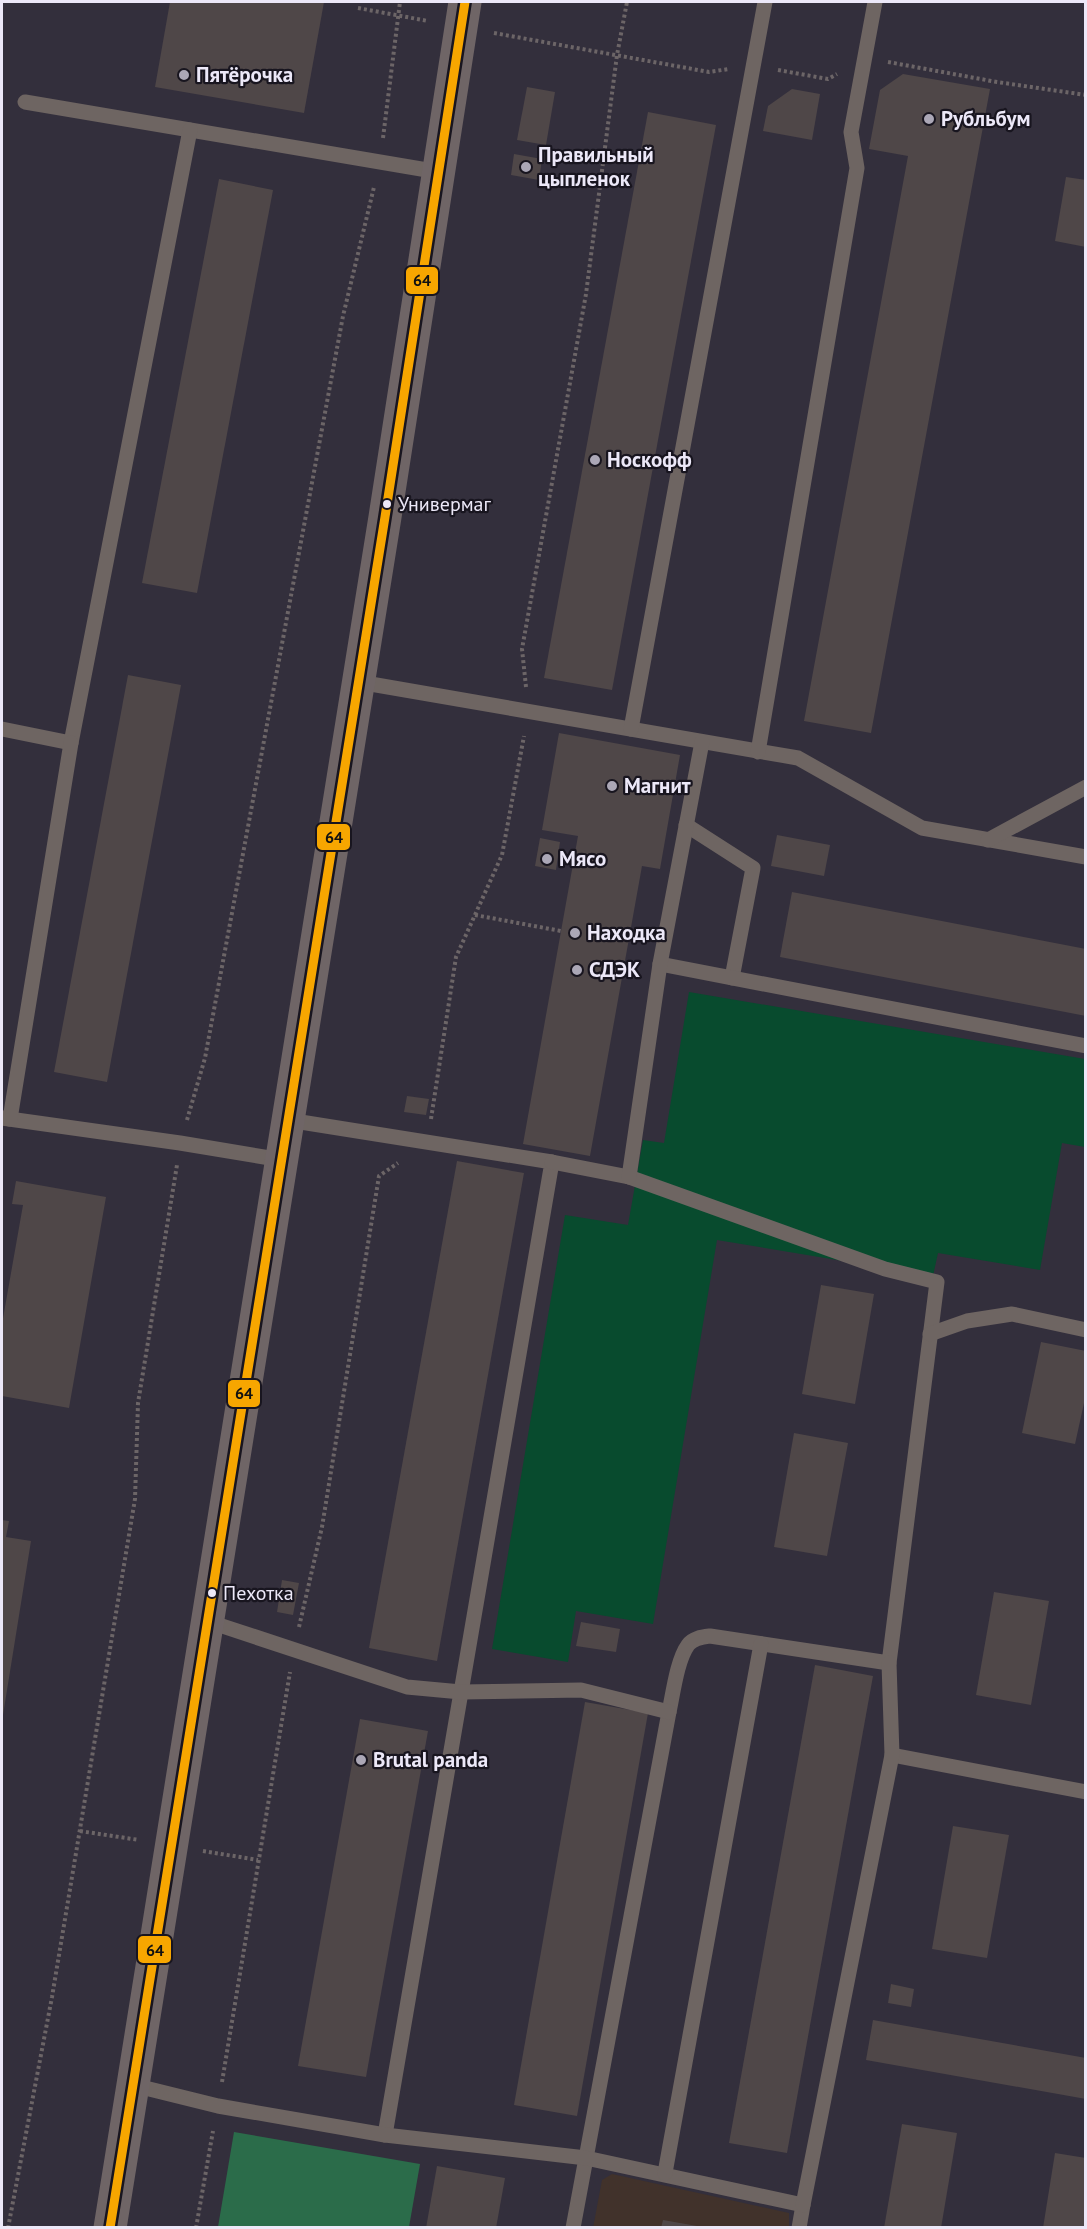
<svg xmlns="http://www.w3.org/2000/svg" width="1087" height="2229" font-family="'PT Sans',sans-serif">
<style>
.industrial{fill:#41322b}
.green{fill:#084b2e}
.forest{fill:#2b6c4a}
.building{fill:#4f4748}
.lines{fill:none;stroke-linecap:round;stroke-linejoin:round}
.path{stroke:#6c6567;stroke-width:4;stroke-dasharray:3 3;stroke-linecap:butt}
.service{stroke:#6e6562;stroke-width:15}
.primary{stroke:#6f6566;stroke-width:33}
.bus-1-casing{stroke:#18151f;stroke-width:14}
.bus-1{stroke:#f7a600;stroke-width:9}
.poi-dot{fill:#aba7b6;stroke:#18151f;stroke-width:2}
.bus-dot{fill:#ece8f8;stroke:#18151f;stroke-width:2}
.labels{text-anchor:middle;stroke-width:4.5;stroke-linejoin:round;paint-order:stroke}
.bus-label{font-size:20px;fill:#ece8f8;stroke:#18151f;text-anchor:start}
.poi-label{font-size:21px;font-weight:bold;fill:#ece8f8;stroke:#18151f;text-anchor:start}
.line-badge{stroke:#18151f;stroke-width:2}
.pale-badge-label{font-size:16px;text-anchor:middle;font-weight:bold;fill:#111}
</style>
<rect width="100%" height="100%" fill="#332f3c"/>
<!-- industrial -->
<path class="industrial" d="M612 2174 789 2213V2227L593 2228 602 2180Z"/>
<!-- green -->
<path class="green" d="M689 992 1085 1059V1147L1062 1143 1040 1270 938 1253 933 1276 717 1240 653 1624 576 1611 568 1662 492 1649 565 1215 628 1225 643 1140 664 1143Z"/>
<!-- forest -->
<path class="forest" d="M234 2132 420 2164 409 2227H218Z"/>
<!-- building -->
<g class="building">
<path d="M170 2H324L304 113 155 87Z"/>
<path d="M903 74 990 89 871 733 804 721 908 156 869 149 880 90Z"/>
<path d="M527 87 555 92 546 145 517 140Z"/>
<path d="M792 89 820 94 812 140 763 131 768 106Z"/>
<path d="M648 112 716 125 612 690 544 678Z"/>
<path d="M514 154 542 159 539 180 511 175Z"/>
<path d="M1066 177 1086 180V247L1055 241Z"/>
<path d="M219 179 273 190 197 593 142 583Z"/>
<path d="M128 675 181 685 107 1082 54 1072Z"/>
<path d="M559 733 680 755 660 869 642 866 590 1156 523 1144 578 836 542 830Z"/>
<path d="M777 835 830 845 824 876 771 866Z"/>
<path d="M540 838 560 842 556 870 535 866Z"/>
<path d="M792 892 1086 949V1016L780 957Z"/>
<path d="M407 1096 429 1099 426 1115 404 1112Z"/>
<path d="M457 1161 524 1173 437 1661 369 1648Z"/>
<path d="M16 1181 106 1197 69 1408 2 1396V1324L23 1205 12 1204Z"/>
<path d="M821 1285 874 1294 855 1404 802 1394Z"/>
<path d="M1041 1342 1086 1351V1394L1075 1444 1022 1433Z"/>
<path d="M794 1433 848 1443 827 1556 774 1547Z"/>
<path d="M2 1520 9 1521 6 1537 31 1541 3 1715Z"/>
<path d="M282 1580 299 1583 293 1615 277 1612Z"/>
<path d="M994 1592 1049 1601 1031 1705 976 1695Z"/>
<path d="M581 1622 620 1629 616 1652 576 1646Z"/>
<path d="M815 1665 873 1676 787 2153 729 2143Z"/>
<path d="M585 1702 648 1713 577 2116 514 2105Z"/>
<path d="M360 1719 428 1731 366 2077 298 2066Z"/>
<path d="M953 1826 1009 1835 987 1958 932 1949Z"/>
<path d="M891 1984 914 1989 911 2007 888 2003Z"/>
<path d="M873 2020 1086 2058V2099L866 2060Z"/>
<path d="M902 2124 957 2133 941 2228H884Z"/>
<path d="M1055 2153 1086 2158V2228H1043Z"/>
<path d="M437 2166 505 2178 496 2228H426Z"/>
<path d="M663 2220 697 2226V2228H661Z"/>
</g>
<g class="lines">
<!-- path -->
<g class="path">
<path d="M358 8 428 21"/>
<path d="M494 33 709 72 729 69"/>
<path d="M888 62 997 82 1086 95"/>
<path d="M778 70 828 79 837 74"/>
<path d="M383 138 400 2"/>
<path d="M526 687 522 649 586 294 617 55 627 2"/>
<path d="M475 915 561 931"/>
<path d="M431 1119 456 957 502 855 524 736"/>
<path d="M187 1120 205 1058 343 316 374 187"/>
<path d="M299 1627 322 1527 379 1176 398 1163"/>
<path d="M80 1831 139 1840"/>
<path d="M203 1851 258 1860"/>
<path d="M222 2082 290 1672"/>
<path d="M8 2228 52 1997 135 1499 138 1403 177 1165"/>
<path d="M196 2228 213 2131"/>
</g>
<!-- service -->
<g class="service">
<path d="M25 102 439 172"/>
<path d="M359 682 798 758 922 828 1086 857"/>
<path d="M2 729 71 743 190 130"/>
<path d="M631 729 765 2"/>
<path d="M758 752 857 168 851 132 875 2"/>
<path d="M686 825 753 868 732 978"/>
<path d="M988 840 1086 787"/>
<path d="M660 964 1086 1046"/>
<path d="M2 1118 180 1143 282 1160"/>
<path d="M10 1119 71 743"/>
<path d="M288 1120 552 1162 385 2135"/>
<path d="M552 1162 629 1177 885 1269 937 1282 889 1663 710 1636C702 1637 693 1638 688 1645 677 1660 673 1694 669 1712L573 2228"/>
<path d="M629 1177 660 964 702 742"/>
<path d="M930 1334 967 1321 1012 1314 1086 1330"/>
<path d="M207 1621 407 1687 461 1692 581 1690 669 1712"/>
<path d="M892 1755 1086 1792"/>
<path d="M133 2085 218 2106 385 2135 586 2158 803 2205 799 2228"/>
<path d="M665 2173 761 1644"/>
<path d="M803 2205 892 1755 889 1663"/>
</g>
<!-- primary -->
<path class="primary" d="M110 2228 385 517 465 2"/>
<defs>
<path id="bus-1" d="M110 2228 385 517 465 2"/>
</defs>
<!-- bus-1 casing -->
<use href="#bus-1" class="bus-1-casing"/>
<!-- bus-1 -->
<use href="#bus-1" class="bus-1"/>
</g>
<!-- markers -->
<g class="poi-dot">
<circle cx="184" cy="75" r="6"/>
<circle cx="929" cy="119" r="6"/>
<circle cx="526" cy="167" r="6"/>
<circle cx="595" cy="460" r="6"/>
<circle cx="612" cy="786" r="6"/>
<circle cx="547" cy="859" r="6"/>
<circle cx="575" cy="933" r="6"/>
<circle cx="577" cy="970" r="6"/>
<circle cx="361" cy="1760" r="6"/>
</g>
<g class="bus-dot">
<circle cx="387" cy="504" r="5"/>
<circle cx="212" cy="1593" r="5"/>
</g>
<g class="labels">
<!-- bus labels -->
<g class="bus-label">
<text x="398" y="511">Универмаг</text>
<text x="223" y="1600">Пехотка</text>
</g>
<!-- poi labels -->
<g class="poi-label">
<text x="196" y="82">Пятёрочка</text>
<text x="941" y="126">Рубльбум</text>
<text x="538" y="162">Правильный<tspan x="538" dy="24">цыпленок</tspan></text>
<text x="607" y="467">Носкофф</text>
<text x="624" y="793">Магнит</text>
<text x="559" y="866">Мясо</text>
<text x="587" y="940">Находка</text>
<text x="589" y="977">СДЭК</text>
<text x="373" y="1767">Brutal panda</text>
</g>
</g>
<g class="line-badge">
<rect x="405" y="266" width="34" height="29" rx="6" fill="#f7a600"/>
<rect x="316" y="823" width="35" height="28" rx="6" fill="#f7a600"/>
<rect x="227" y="1379" width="34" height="29" rx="6" fill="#f7a600"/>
<rect x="137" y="1935" width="35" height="29" rx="6" fill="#f7a600"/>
</g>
<g class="pale-badge-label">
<text x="422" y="286">64</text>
<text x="334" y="843">64</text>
<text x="244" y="1399">64</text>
<text x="155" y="1956">64</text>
</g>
<!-- border -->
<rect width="1087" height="2229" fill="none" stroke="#ece8f8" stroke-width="6"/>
</svg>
